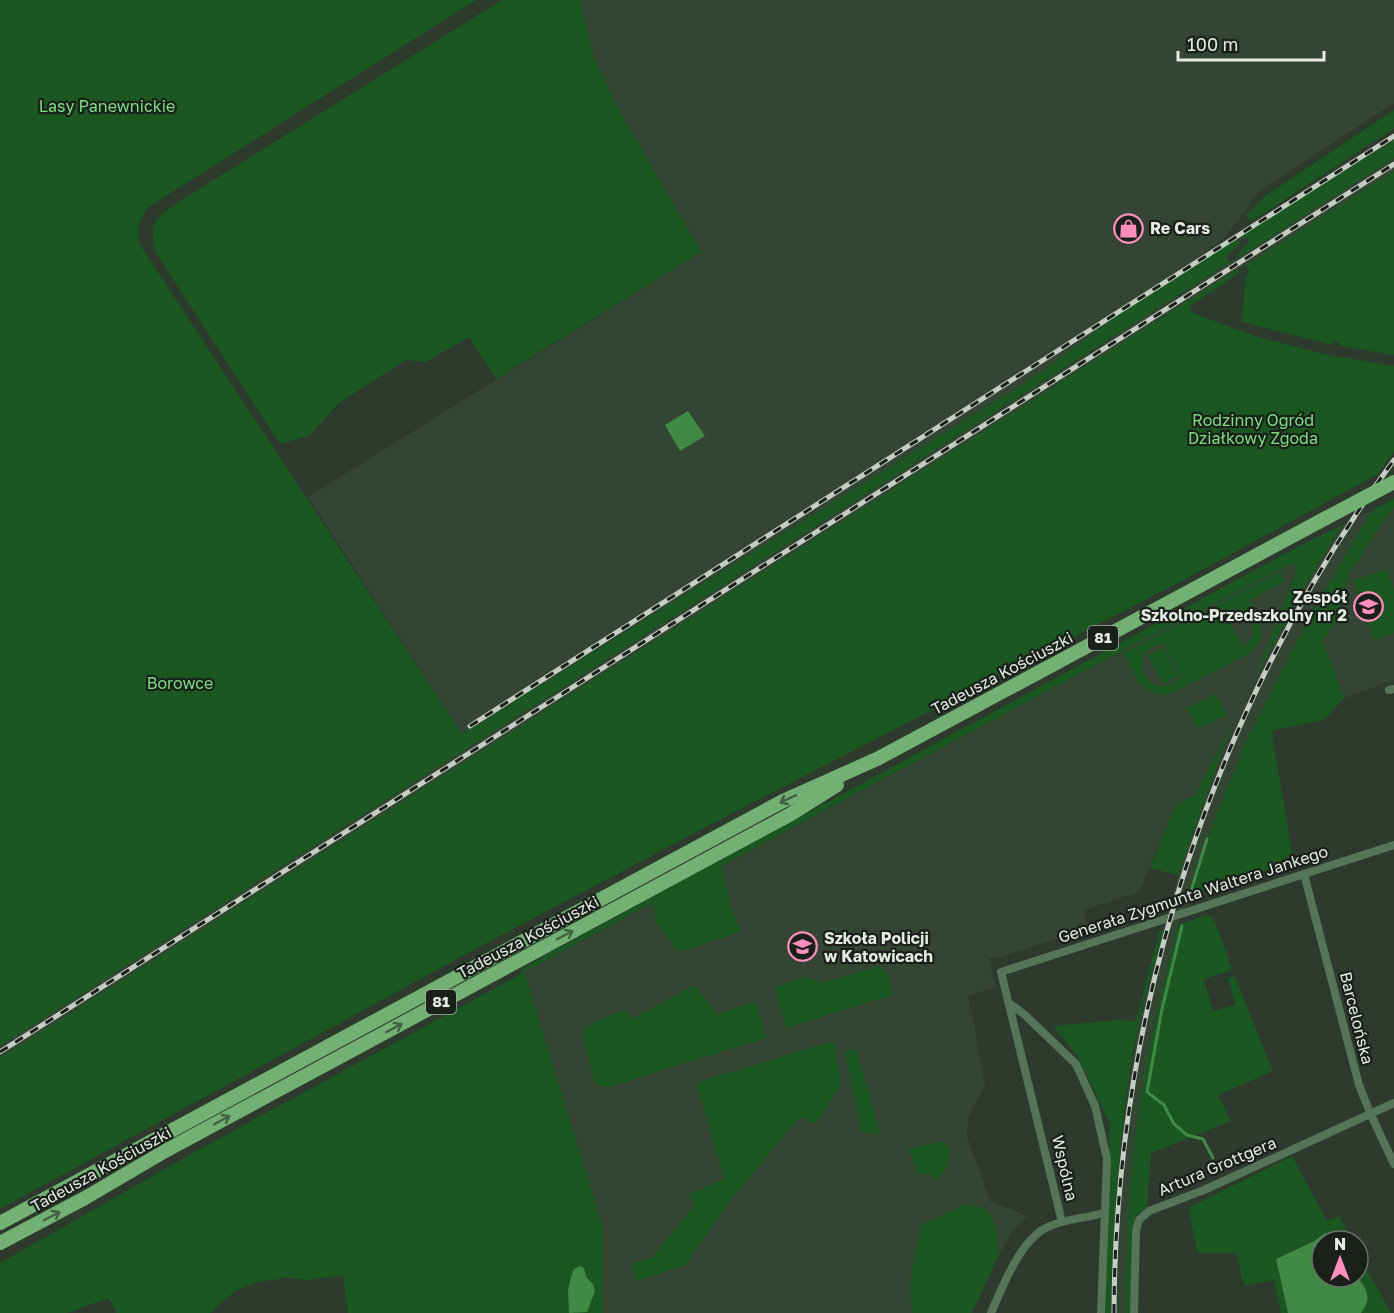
<svg xmlns="http://www.w3.org/2000/svg" width="1394" height="1313" font-family="'Golos Text',sans-serif">
<style>
.built{fill:#344534}
.green{fill:#1a5721;fill-rule:evenodd}
.water{fill:#408a45}
.lines{fill:none;stroke-linecap:round;stroke-linejoin:round}
.stream{stroke:#408a45;stroke-width:3}
.minor{stroke:#567457;stroke-width:8}
.primary{stroke:#72b074;stroke-width:14}
.rail-casing{stroke:#c5cdc5;stroke-width:5}
.rail{stroke:#1a201a;stroke-width:3;stroke-dasharray:9;stroke-linecap:butt}
.primary-bridge{stroke:#72b074;stroke-width:14}
.oneway{stroke:#426142}
.labels{text-anchor:middle;stroke-width:4.5;stroke-linejoin:round;paint-order:stroke}
.shield{fill:#1a201a;stroke:#a7aea7;stroke-width:1.5}
.shield-label{font-size:15px;font-weight:bold;fill:#e3ebe3}
.park-label{font-size:16px;fill:#7ddf83;stroke:#1a201a}
.poi-label{font-size:16px;font-weight:bold;fill:#e3ebe3;stroke:#1a201a;text-anchor:start}
.street-label{font-size:16px;fill:#e3ebe3;stroke:#1a201a}
</style>
<rect width="100%" height="100%" fill="#2e3a2e"/>
<!-- built -->
<g class="built">
<path d="M580 0H1394V103L1258 192 1226 237 1034 377 462 734 308 497 701 252 619 110 594 58Z"/>
<path d="M1394 158V171L0 1058V1046Z"/>
<path d="M1394 508V680L1344 698 1323 641 1341 615 1342 596 1350 572 1389 512Z"/>
<path d="M1373 510 1312 612 1248 737 1215 818 1191 894 1178 925 1154 1028 1138 1117 1129 1215 1125 1313H1111L1114 1210 1126 1101 1139 1021 1178 875 1229 729 1196 794 1175 806 1139 892 1084 910 1089 928 1001 957H993L989 959 996 987 968 996 974 1023 985 1085 968 1118 967 1136 990 1201 1027 1216 1015 1228 998 1256 972 1313H603V1227L524 972 1128 648 1293 563 1297 567 1260 668 1301 593 1342 525Z"/>
</g>
<!-- green -->
<g class="green">
<path d="M0 0H476L147 208C139 220 137 230 140 245L462 734 1034 377 1125 310 1237 239 1240 243 1226 257 1230 262 0 1046Z"/>
<path d="M502 0H580L594 58 619 110 701 252 496 379 469 337 426 362 406 360 339 403 310 435 280 444 156 253C148 218 157 218 183 199Z"/>
<path d="M1394 110V128L1252 221 1245 216 1265 196Z"/>
<path d="M1394 140V158L1238 258 1236 256 1249 242 1247 237 1243 239 1241 236Z"/>
<path d="M1394 171V355L1340 346 1339 342 1334 341 1332 345 1242 322 1246 275 1250 272 1246 265Z"/>
<path d="M1238 269 1240 272 1236 275 1191 305 1190 312 1258 337 1324 354 1394 366V452L1378 474 1180 582 721 819 466 954 0 1209V1058Z"/>
<path d="M1394 499V508L1389 512 1350 572 1342 596 1341 615 1323 641 1344 698 1324 720 1274 730 1272 736 1294 862 1191 894 1215 818 1248 737 1312 612 1367 519 1373 510Z"/>
<path d="M1342 525 1301 593 1256 676 1294 577 1297 567 1293 563 1128 648 721 866 731 905 740 932 678 952 657 924 652 903 524 972 603 1227V1313H348L343 1275 310 1280 286 1278 258 1282 235 1291 210 1313H116L109 1298 67 1313H0V1263L193 1153 523 973 522 968 1299 546Z"/>
<path d="M1387 569 1394 590V633L1374 640 1353 580Z"/>
<path d="M1280 572 1285 581 1250 600C1259 619 1270 636 1250 653L1171 694 1161 695 1149 692 1139 683 1123 653ZM1233 609C1249 611 1257 623 1252 638L1242 647 1224 612ZM1163 643 1181 678C1176 681 1170 686 1164 686 1146 688 1136 666 1146 652 1150 647 1157 646 1163 643Z"/>
<path d="M1163 648 1178 676 1162 684 1148 655Z"/>
<path d="M1216 694 1227 715 1198 729 1187 708Z"/>
<path d="M1232 723 1178 875 1150 868 1175 806 1196 794Z"/>
<path d="M1204 916 1213 917 1232 968 1226 972 1204 979 1213 1011 1235 1005 1228 978 1235 976 1273 1071 1218 1095 1231 1121 1151 1153 1147 1208 1137 1215 1135 1225 1131 1313H1125C1126 1248 1129 1182 1138 1117 1147 1052 1163 988 1178 925Z"/>
<path d="M1165 929C1156 959 1146 990 1139 1021 1119 1117 1114 1215 1111 1313H1103L1110 1124 1078 1057 1053 1026 1117 1020 1136 1021 1159 932Z"/>
<path d="M879 966 888 973 893 995 786 1028 775 987 807 977 822 983Z"/>
<path d="M695 985 717 1014 756 1002 766 1038 609 1087 599 1086 594 1081 582 1032 587 1026 625 1009 632 1019Z"/>
<path d="M834 1041 841 1083 818 1121 813 1124 802 1118 798 1119 733 1197 685 1265 640 1280H636L632 1264 652 1258 694 1206 689 1194 724 1179 697 1085 702 1081Z"/>
<path d="M856 1049 880 1133H862L845 1052Z"/>
<path d="M943 1141 949 1148 948 1166 936 1181 929 1173 917 1174 909 1149Z"/>
<path d="M1292 1156 1327 1221 1339 1216 1352 1241H1333L1327 1233 1276 1259 1288 1313H1281L1274 1280 1244 1286 1236 1253H1198L1188 1208Z"/>
<path d="M966 1204 987 1209 996 1228 998 1256 972 1313H913C905 1285 916 1253 921 1225Z"/>
<path d="M1358 1254 1391 1313H1361L1368 1303 1357 1277Z"/>
</g>
<!-- water -->
<g class="water">
<path d="M688 411 705 436 680 451 665 425Z"/>
<path d="M1325 1233H1327L1333 1241H1322V1277H1357C1368 1289 1372 1300 1361 1313H1288L1276 1259 1314 1241Z"/>
<path d="M580 1266 584 1268 586 1277 593 1284 595 1291 587 1312 569 1313 568 1289 573 1270Z"/>
</g>
<g class="lines">
<!-- stream -->
<g class="stream">
<path d="M1187 904 1207 839"/>
<path d="M1182 926 1162 1009 1147 1092 1164 1105 1174 1124 1187 1135 1203 1139 1213 1158"/>
</g>
<!-- minor -->
<g class="minor">
<path d="M1389 690 1394 689"/>
<path d="M1304 874 1359 1085 1371 1115 1394 1164"/>
<path d="M1010 1004 1024 1014 1076 1064 1095 1106 1107 1159 1101 1313"/>
<path d="M1062 1222 1001 972 1394 845"/>
<path d="M991 1313C1003 1286 1021 1237 1050 1226 1066 1219 1086 1218 1104 1213"/>
<path d="M1134 1313 1136 1231 1139 1220 1149 1211 1204 1190 1394 1103"/>
</g>
<!-- primary -->
<g class="primary">
<path d="M0 1223 783 801 879 758 1326 518"/>
<path d="M0 1243 85 1198 165 1151 791 814 837 785"/>
</g>
<defs>
<g id="rail">
<path d="M470 726 1394 136"/>
<path d="M0 1052 1394 164"/>
<path d="M1114 1313C1115 1009 1214 705 1394 460"/>
</g>
</defs>
<!-- rail casing -->
<use href="#rail" class="rail-casing"/>
<!-- rail -->
<use href="#rail" class="rail"/>
<!-- primary-bridge -->
<path class="primary-bridge" d="M1326 518 1394 482"/>
</g>
<!-- one-way arrows -->
<defs><path id="oneway-shaft" d="M-6 0H5M1.5-3L5.5 0L1.5 3" fill="none" stroke-width="1.6" stroke-linecap="round" stroke-linejoin="round" transform="scale(1.5)"/></defs>
<g class="oneway">
<use href="#oneway-shaft" transform="translate(788 799) rotate(155)"/>
<use href="#oneway-shaft" transform="translate(565 935) rotate(-28)"/>
<use href="#oneway-shaft" transform="translate(394 1028) rotate(-28)"/>
<use href="#oneway-shaft" transform="translate(222 1120) rotate(-28)"/>
<use href="#oneway-shaft" transform="translate(52 1216) rotate(-28)"/>
</g>
<!-- icons -->
<defs>
<symbol id="shop-ring" viewBox="-11 -11 22 22"><circle r="9.5" fill="#1a201a" stroke="#fe8ebc" stroke-width="1.5"/><path d="M-5-2.5h2.3a2.7 3.5 0 0 1 5.4 0H5L5.5 6h-11ZM-1.5-2.5h3a1.5 2.3 0 0 0-3 0Z" fill="#fe8ebc"/></symbol>
<symbol id="school-ring" viewBox="-11 -11 22 22"><circle r="9.5" fill="#1a201a" stroke="#fe8ebc" stroke-width="1.5"/><path d="M0-5L7-2L0 1L-7-2ZM-4 1L0 2.5L4 1V4Q0 6-4 4Z" fill="#fe8ebc"/></symbol>
<symbol id="university-ring" viewBox="-11 -11 22 22"><circle r="9.5" fill="#1a201a" stroke="#fe8ebc" stroke-width="1.5"/><path d="M0-5L7-2L0 1L-7-2ZM-4 1L0 2.5L4 1V4Q0 6-4 4Z" fill="#fe8ebc"/></symbol>
</defs>
<g fill-rule="evenodd">
<use href="#shop-ring" x="1112" y="212" width="33" height="33"/>
<use href="#school-ring" x="1352" y="590" width="33" height="33"/>
<use href="#university-ring" x="786" y="930" width="33" height="33"/>
</g>
<g class="labels">
<!-- shield labels -->
<g class="shield">
<rect x="1088" y="626" width="30" height="24" rx="4.5"/>
<rect x="426" y="990" width="30" height="24" rx="4.5"/>
</g>
<g class="shield-label">
<text x="1103" y="643">81</text>
<text x="441" y="1007">81</text>
</g>
<!-- park labels -->
<g class="park-label">
<text x="107" y="112">Lasy Panewnickie</text>
<text x="1253" y="426">Rodzinny Ogród<tspan x="1253" dy="18">Działkowy Zgoda</tspan></text>
<text x="180" y="689">Borowce</text>
</g>
<!-- poi labels -->
<g class="poi-label">
<text x="1150" y="234">Re Cars</text>
<text x="1347" y="603" text-anchor="end">Zespół<tspan x="1347" dy="18">Szkolno-Przedszkolny nr 2</tspan></text>
<text x="824" y="944">Szkoła Policji<tspan x="824" dy="18">w Katowicach</tspan></text>
</g>
<!-- street labels -->
<g class="street-label">
<text transform="translate(1002 673) rotate(-28)" y="6">Tadeusza Kościuszki</text>
<text transform="translate(1193 894) rotate(-18)" y="6">Generała Zygmunta Waltera Jankego</text>
<text transform="translate(528 937) rotate(-28)" y="6">Tadeusza Kościuszki</text>
<text transform="translate(1357 1018) rotate(76)" y="6">Barcelońska</text>
<text transform="translate(1217 1166) rotate(-23)" y="6">Artura Grottgera</text>
<text transform="translate(1065 1168) rotate(77)" y="6">Wspólna</text>
<text transform="translate(101 1169) rotate(-29)" y="6">Tadeusza Kościuszki</text>
</g>
</g>
<!-- north arrow -->
<g transform="translate(1340 1259)"><circle r="28" fill="#1a201a" stroke="#6a716a" stroke-width="1.5"/>
<path d="M0-4.5L10 22L0 15L-10 22Z" fill="#fe8ebc"/>
<text y="-9" font-size="16" font-weight="bold" text-anchor="middle" fill="#e3ebe3">N</text>
</g>
<!-- scale -->
<path d="M1178 51v9h146v-9" fill="none" stroke="#e3ebe3" stroke-width="3"/>
<text x="1187" y="51" font-size="18" fill="#e3ebe3" stroke="#1a201a" stroke-width="4.5" paint-order="stroke">100 m</text>
</svg>
